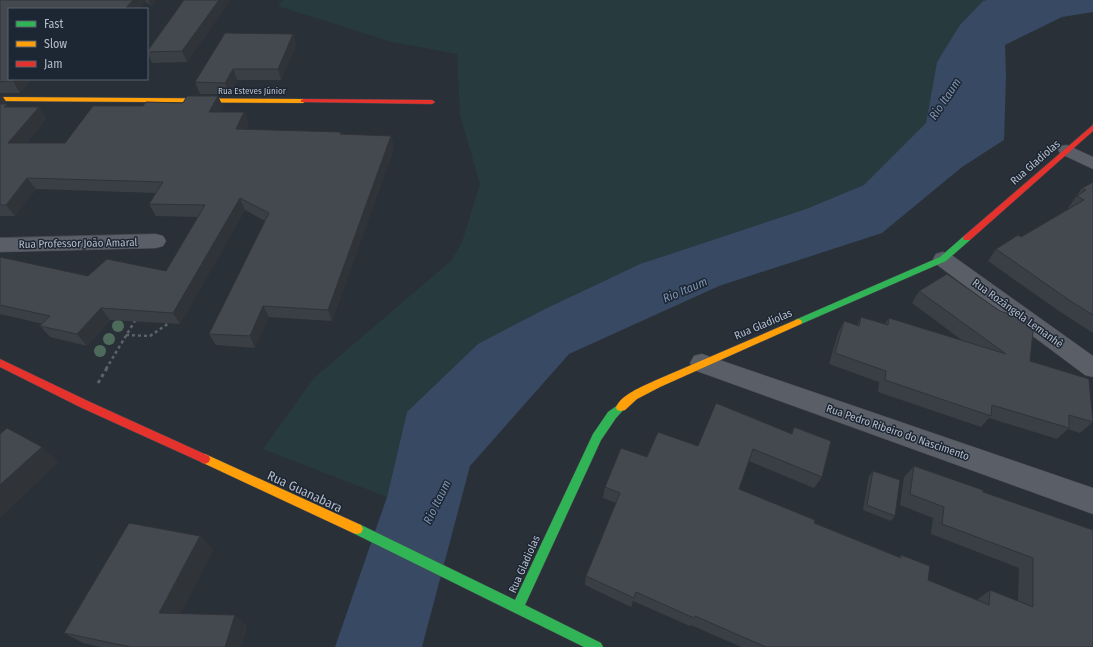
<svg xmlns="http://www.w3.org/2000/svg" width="1093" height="647" font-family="'Fira Sans Condensed',sans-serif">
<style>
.green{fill:#273a3e}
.water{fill:#384963}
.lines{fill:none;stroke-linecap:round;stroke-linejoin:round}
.street-casing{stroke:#484c53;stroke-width:1}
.fast-casing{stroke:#484c53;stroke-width:1}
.slow-casing{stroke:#484c53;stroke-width:1}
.jam-casing{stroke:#484c53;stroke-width:1}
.path-far1{stroke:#5d636a;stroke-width:2.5;stroke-dasharray:3 3;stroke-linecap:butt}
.path{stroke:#5d636a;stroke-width:3;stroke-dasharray:3.5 3.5;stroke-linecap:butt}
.street{fill:#5a5e66;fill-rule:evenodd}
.fast{fill:#30b455;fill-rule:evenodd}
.slow{fill:#ff9f0a;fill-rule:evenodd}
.jam{fill:#e5322d;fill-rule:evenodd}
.tree{fill:#4e6a5a}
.wall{fill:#3a3f45}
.shaded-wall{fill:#303338}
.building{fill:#444950;stroke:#303338}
.labels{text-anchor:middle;stroke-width:3;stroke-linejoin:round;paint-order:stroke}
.far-street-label{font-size:9px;fill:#b4bcc9;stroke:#1d2633}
.street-label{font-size:11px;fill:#b4bcc9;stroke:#1d2633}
.water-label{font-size:12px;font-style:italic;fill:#7c92b1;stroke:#1d2633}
.near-street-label{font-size:13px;fill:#b4bcc9;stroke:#1d2633}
</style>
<rect width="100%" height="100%" fill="#2a3038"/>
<!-- green -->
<path class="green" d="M283 0H987L983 1 937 62 926 123 864 185 806 209 640 264 545 309 407 412 387 497 263 449 314 378 452 260 462 242 480 184 460 115 457 54 392 42 278 6Z"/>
<!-- water -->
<path class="water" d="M987 0H1093V12L1062 17 1005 45 1006 76 1004 140 962 167 882 233 719 286 569 354 470 466 422 647H335L387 497 407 412 478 344 545 309 640 264 806 209 864 185 926 123 937 62 960 25 983 1Z"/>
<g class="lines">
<defs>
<g id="street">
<path d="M1067 145 1093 157V169L1061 154 1058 150 1061 146Z"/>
<path d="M156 234 163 236 166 241 163 246 156 248 0 252V238Z"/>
<path d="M943 252 950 254 1093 356V377L1085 375 936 264 933 259 936 254Z"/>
<path d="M702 354 1093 488V514L694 370 690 363 694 356Z"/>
</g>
<g id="fast">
<path d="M967 235 971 238 970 240 946 261 801 324H795L794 322 795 320 940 257 964 236Z"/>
<path d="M621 403 625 404 626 407 616 418 601 440 525 605 601 643 603 647H584L353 533 351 529 353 525 357 524 361 525 515 600 593 434 608 412Z"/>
</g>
<g id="slow">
<path d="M0 97 303 99 306 101 303 103 0 101Z"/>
<path d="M798 319 801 320 802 322 801 324 660 387 637 399 625 410 621 411 617 410 616 407C622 394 642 387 654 381Z"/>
<path d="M205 454 361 525 363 529 361 533 357 534 353 533 201 462 200 459 201 456Z"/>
</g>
<g id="jam">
<path d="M303 99 432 100 435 102 432 104 301 102V100Z"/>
<path d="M1093 125V131L970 240H964L963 238 964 236Z"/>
<path d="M0 359 90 402 209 456 210 459 209 462 205 464 201 462 82 408 0 367Z"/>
</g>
</defs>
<!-- street casing -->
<use href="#street" class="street-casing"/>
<!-- fast casing -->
<use href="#fast" class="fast-casing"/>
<!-- slow casing -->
<use href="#slow" class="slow-casing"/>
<!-- jam casing -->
<use href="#jam" class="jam-casing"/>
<!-- path-far1 -->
<g class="path-far1">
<path d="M126 335 150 336 169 323"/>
<path d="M106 369 136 319"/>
</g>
<!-- path -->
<path class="path" d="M98 383 107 368"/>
<!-- street -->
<use href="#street" class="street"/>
<!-- fast -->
<use href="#fast" class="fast"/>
<!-- slow -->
<use href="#slow" class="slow"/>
<!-- jam -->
<use href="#jam" class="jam"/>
</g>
<!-- trees -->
<g class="tree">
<circle cx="118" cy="326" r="6"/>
<circle cx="109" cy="339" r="6"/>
<circle cx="100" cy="351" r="6"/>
</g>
<!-- wall -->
<g class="wall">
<path d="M0 0H156L151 6 146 2 9 9 32 79 20 93H0Z"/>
<path d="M184 0H230L187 62 152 63 147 51Z"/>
<path d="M293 34 296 45 281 80H237L230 94H200L195 82Z"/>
<path d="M0 94 9 106V107H39L46 119 26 143H65L143 106 183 103 218 96 223 107 220 112H244L249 124 246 129 342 134 391 136 394 148 332 321 269 317 255 348 216 345 209 334 265 221 245 210 180 324 110 320 87 346 50 337 40 326 43 324 0 314V257L88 276 166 271 198 217 156 216 149 204 156 193 36 189 15 216H0Z"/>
<path d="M1093 182V333L1059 311 988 261 996 249 1021 237 1070 209 1068 208 1082 188Z"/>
<path d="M919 291 1030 361 1093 422 1080 433 1068 429 1057 439 989 418 981 427 878 392 879 382 829 364 838 333 844 321 857 325 861 317 885 324 889 318 963 341 912 303Z"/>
<path d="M794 427 822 477 814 488 749 461 739 489 814 523 899 557 901 555 928 580 977 600 990 590 1018 601 1019 568 931 534 933 518 900 505 904 477 914 466 983 492 1093 530V647H741L691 625 690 626 633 601 631 607 585 585 586 576 616 503 603 498 605 487 647 457 791 434Z"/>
<path d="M873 471 895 516 891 521 863 510 869 476Z"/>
<path d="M200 536 213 550 180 614 247 626 241 647H100L83 643 64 633Z"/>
</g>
<!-- shaded-wall -->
<g class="shaded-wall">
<path d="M133 0H145L146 2 140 9H125Z"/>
<path d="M148 0H156L151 6Z"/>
<path d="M219 0H230L187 62 182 51Z"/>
<path d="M293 34 296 45 281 80 278 69Z"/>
<path d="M233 69 237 80 230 94 225 83Z"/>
<path d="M15 79H32L20 93 13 81Z"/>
<path d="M1 94 15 115H0V95Z"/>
<path d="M218 96 223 107 214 123 209 112Z"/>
<path d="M39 107 46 119 16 154 8 143Z"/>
<path d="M244 112 249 124 240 140 236 129Z"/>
<path d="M391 136 394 148 332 321 328 310Z"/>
<path d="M27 178 36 189 15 216 6 205Z"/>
<path d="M240 198 245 210 180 324 173 313Z"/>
<path d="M263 306 269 317 255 348 250 336Z"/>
<path d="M101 308 110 320 87 346 77 334Z"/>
<path d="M42 447 59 462 0 518V485Z"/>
<path d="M200 536 213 550 175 625 159 613Z"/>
<path d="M235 615 247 626 241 647H225Z"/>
</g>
<!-- building -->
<g class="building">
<path d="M0 0H133L125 9H9V79H15L13 81 0 82Z"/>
<path d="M184 0H219L182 51 147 52Z"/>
<path d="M225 33 293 34 278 69H233L225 83 195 82Z"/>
<path d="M187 96H218L209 112H244L236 129 341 132 340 134 391 136 328 310 263 306 250 336 209 334 269 213 240 198 173 313 101 308 77 334 40 326 50 316 0 305V257L88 276 107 259 166 271 205 205 149 204 163 182 27 178 6 205H0V104H7L4 107H39L8 143H65L93 106H143L146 102 183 103Z"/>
<path d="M1093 182V315L1069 300 996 249 1018 235 1021 237 1084 200 1077 196 1086 190 1082 188Z"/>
<path d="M947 274 1000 311 1034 322 1030 361 1089 379 1093 422 1069 415V428L992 405 991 416 885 380 886 371 835 353 844 321 859 326 861 317 888 325 889 318 1006 354 919 291Z"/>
<path d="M716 403 792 434 794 427 831 441 822 477 753 449 739 489 815 520 814 523 901 558V555L930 566 928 580 989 605 990 590 1033 607V558L942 524 944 507 910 494 914 466 983 490V492L1093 530V647H766L695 616 694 618 636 592 634 598 586 576 620 493 605 487 621 448 647 457 658 432 698 446Z"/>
<path d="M7 428 42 447 0 485V434Z"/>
<path d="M873 471 900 480 895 516 867 505Z"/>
<path d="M129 523 200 536 159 613 235 615 225 647H131L64 633Z"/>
</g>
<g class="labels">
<!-- far-street labels -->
<g class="far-street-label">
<text x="252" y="94">Rua Esteves Júnior</text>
</g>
<!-- street labels -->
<g class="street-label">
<text transform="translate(1035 162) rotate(-41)" y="4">Rua Gladiolas</text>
<text transform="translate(78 243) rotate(-1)" y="4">Rua Professor João Amaral</text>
<text transform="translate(1018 313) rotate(36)" y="4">Rua Rozângela Lemanhê</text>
<text transform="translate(763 324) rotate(-23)" y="4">Rua Gladiolas</text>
<text transform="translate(898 432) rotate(19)" y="4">Rua Pedro Ribeiro do Nascimento</text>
<text transform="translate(524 564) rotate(-66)" y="4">Rua Gladiolas</text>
</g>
<!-- water labels -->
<g class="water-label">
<text transform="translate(945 99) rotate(-56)" y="4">Rio Itaum</text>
<text transform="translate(685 290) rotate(-23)" y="4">Rio Itaum</text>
<text transform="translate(437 502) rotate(-64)" y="4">Rio Itaum</text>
</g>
<!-- near-street labels -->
<g class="near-street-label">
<text transform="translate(305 491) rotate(25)" y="5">Rua Guanabara</text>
</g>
</g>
<!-- legend -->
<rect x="8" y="8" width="140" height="72" fill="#1d2633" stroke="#59626f"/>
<rect x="16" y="21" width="20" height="6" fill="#30b455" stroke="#59626f"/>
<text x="44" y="28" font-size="12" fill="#b4bcc9">Fast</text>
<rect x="16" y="41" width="20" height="6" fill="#ff9f0a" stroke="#59626f"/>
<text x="44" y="48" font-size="12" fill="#b4bcc9">Slow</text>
<rect x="16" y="61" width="20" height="6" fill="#e5322d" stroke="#59626f"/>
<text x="44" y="68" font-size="12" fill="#b4bcc9">Jam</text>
</svg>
